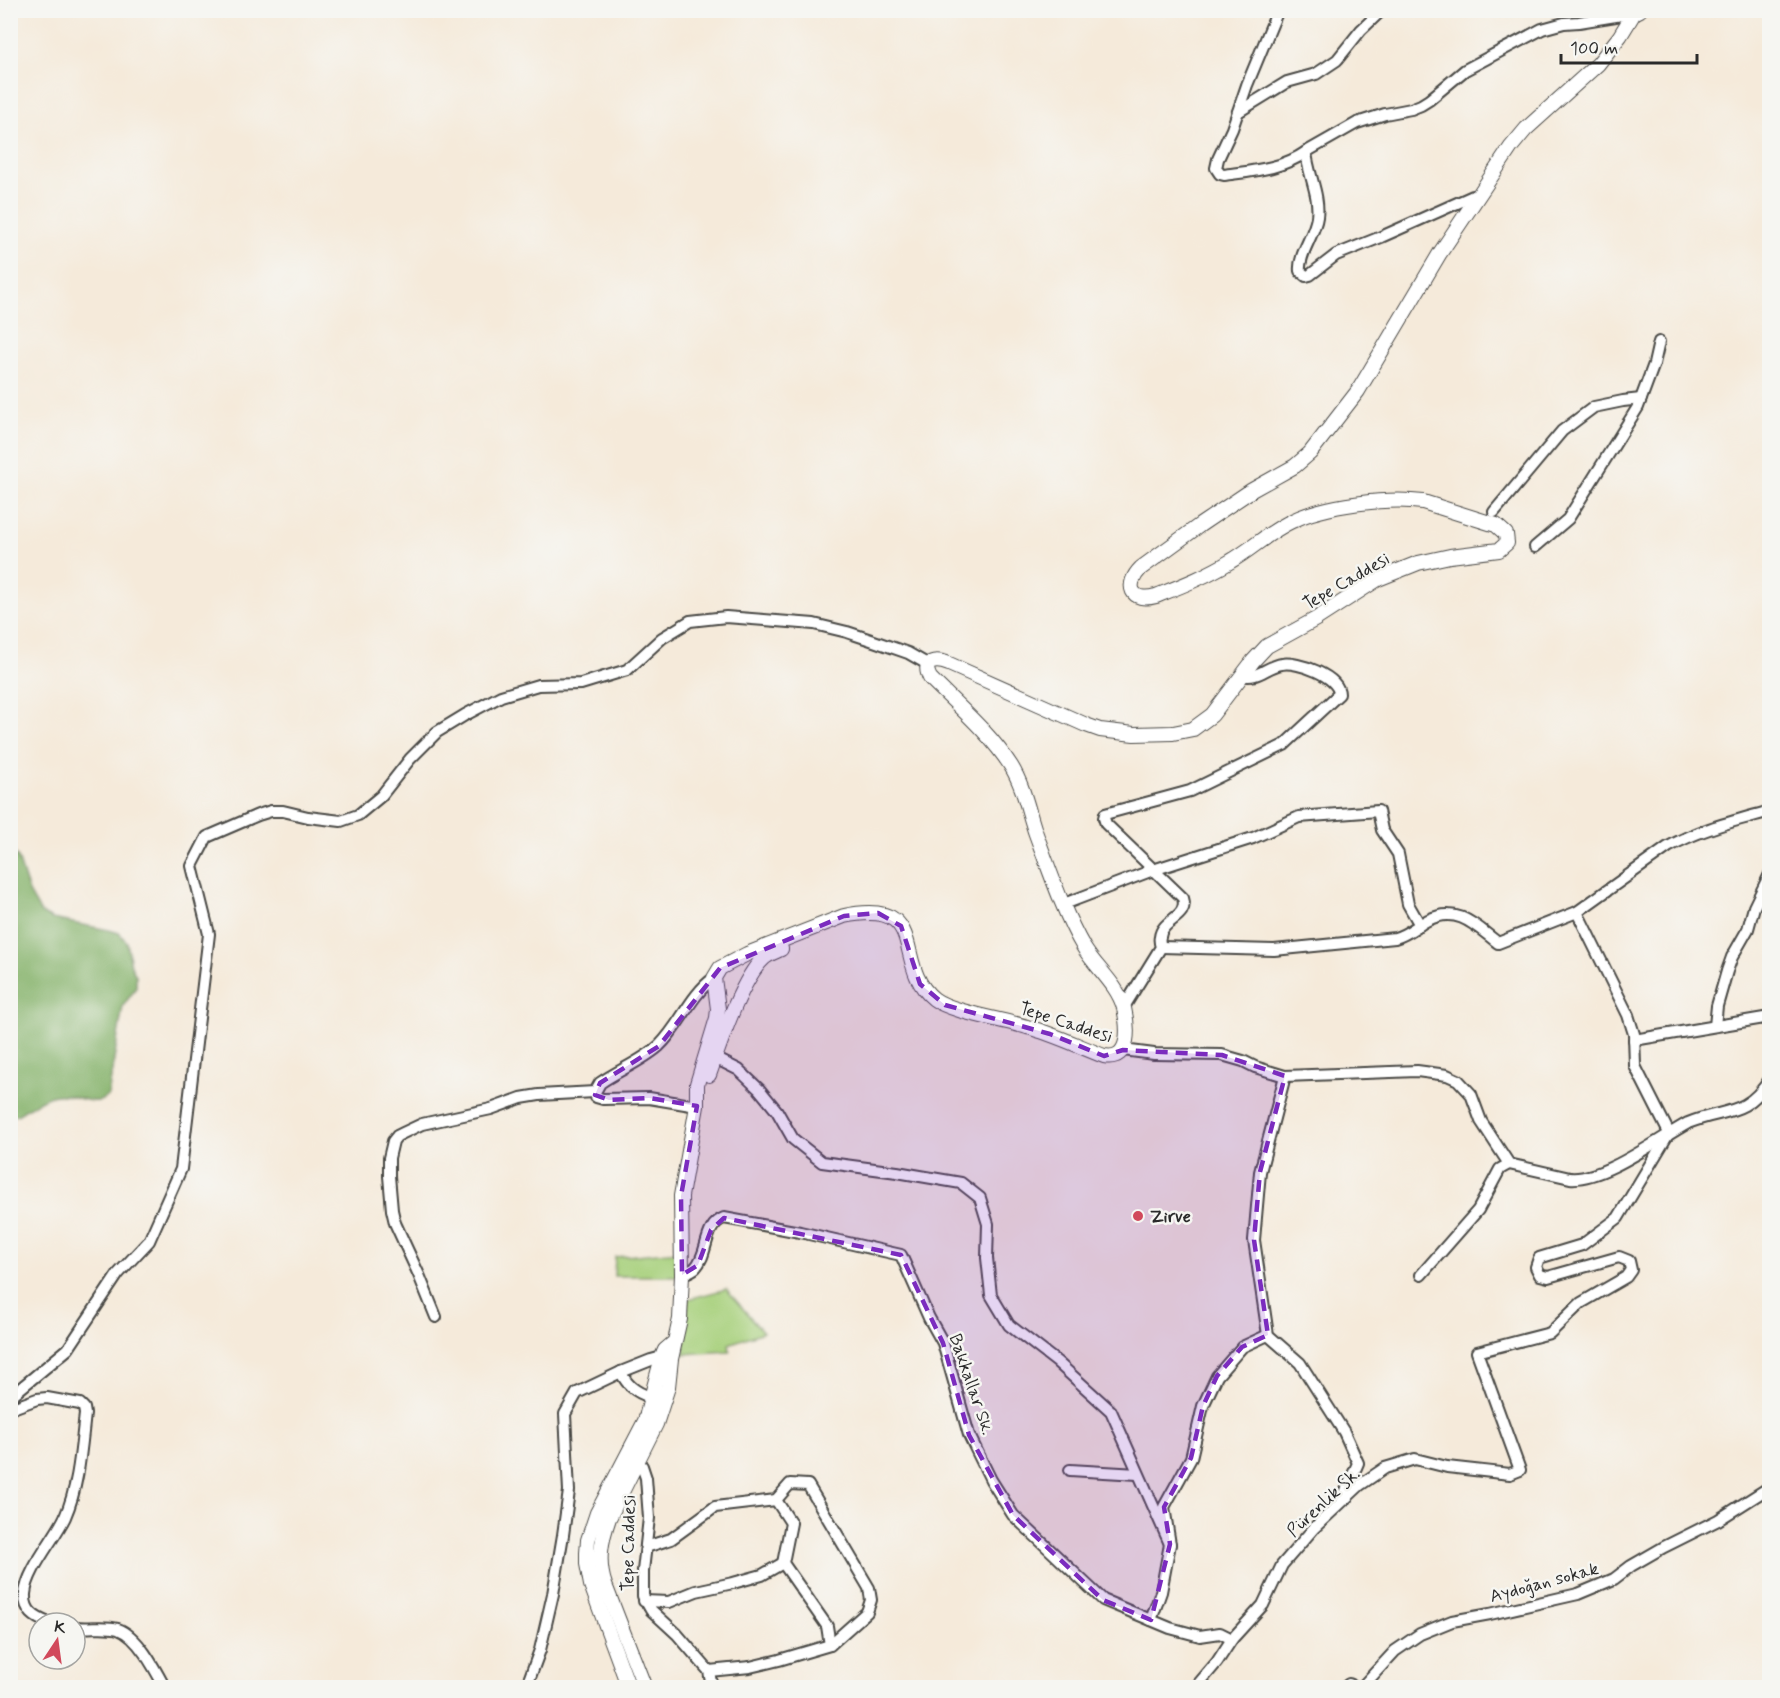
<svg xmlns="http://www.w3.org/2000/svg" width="1780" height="1698" font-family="Mynerve,sans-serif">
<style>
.green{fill:#a7d07b;stroke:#697e53;stroke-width:1.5}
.forest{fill:#85b26b;stroke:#586e4b;stroke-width:1.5}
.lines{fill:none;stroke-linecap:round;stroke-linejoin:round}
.minor-casing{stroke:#494845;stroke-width:14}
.tertiary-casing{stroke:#494845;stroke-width:16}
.minor{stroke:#fff;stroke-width:10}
.tertiary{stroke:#fff;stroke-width:14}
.marked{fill:#7b2cbf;fill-opacity:0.2;stroke:#7b2cbf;stroke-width:4.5;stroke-dasharray:12 8;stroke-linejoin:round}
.poi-dot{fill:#d1495b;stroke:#f6f6f2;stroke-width:2}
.labels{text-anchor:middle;stroke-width:5;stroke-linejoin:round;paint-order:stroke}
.street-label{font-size:18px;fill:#2b2b2b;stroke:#f6f6f2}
.poi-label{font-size:18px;font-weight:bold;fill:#2b2b2b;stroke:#f6f6f2;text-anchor:start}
</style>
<rect width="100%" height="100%" fill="#f6f6f2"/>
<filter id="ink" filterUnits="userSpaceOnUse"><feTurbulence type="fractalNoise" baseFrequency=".0167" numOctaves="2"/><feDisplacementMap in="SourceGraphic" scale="12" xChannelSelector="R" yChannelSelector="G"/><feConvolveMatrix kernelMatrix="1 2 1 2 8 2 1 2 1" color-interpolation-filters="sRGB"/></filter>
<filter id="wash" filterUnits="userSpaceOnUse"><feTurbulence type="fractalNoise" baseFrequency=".008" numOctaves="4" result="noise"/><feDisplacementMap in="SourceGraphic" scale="24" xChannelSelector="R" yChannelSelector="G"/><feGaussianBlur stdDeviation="1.35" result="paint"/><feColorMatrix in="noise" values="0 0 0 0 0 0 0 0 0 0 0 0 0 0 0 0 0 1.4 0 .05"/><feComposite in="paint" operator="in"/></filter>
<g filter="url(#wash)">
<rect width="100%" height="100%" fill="#f5eada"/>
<!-- green -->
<g class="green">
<path d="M679 1251V1276H614L615 1257Z"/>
<path d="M726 1289 763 1332 729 1344 730 1351 684 1354 688 1299Z"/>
</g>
<!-- forest -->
<path class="forest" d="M11 849 18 858 29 892 41 913 52 919 109 930 119 933 127 942 131 966 136 976V988L123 1006 108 1096C97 1108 78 1096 63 1095 47 1093 31 1107 17 1115L11 1116Z"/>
</g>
<g filter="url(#ink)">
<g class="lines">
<defs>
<g id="minor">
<path d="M1278 10 1247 85 1232 129 1218 159 1216 168 1220 174 1224 175C1252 171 1282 169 1306 152"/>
<path d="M1238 112 1287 82 1316 74 1337 60 1361 30 1382 10"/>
<path d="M1478 196H1473L1381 237 1336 255 1310 275 1306 276 1300 271C1298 255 1315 234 1317 217 1320 195 1308 174 1306 152L1357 123 1385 114 1411 109 1421 105 1429 100 1465 70 1542 29 1564 23 1579 22 1634 13 1635 10"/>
<path d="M1494 512 1562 431 1594 407 1623 401 1641 399"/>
<path d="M1535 547 1568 519 1638 407 1654 364 1659 342"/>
<path d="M1064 904 1153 870 1253 838 1299 817 1378 811 1382 830 1398 854 1408 904 1420 925"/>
<path d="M1161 947 1274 950 1395 938C1409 934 1416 926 1428 920 1458 905 1476 926 1498 943L1577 912 1668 847C1700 829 1735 821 1770 811"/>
<path d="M1124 1007 1161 947C1160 944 1159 940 1160 937 1162 919 1189 918 1183 898L1106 824 1104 818 1105 814 1190 791 1284 745 1339 694C1339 676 1297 661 1282 664 1267 666 1257 680 1242 675"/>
<path d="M1715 1026 1717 1006 1727 971 1732 957 1748 929 1754 907 1770 874"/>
<path d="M1634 1040 1770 1017"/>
<path d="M1123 1050 1154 1054 1222 1055 1243 1061 1255 1067 1285 1076 1417 1071 1447 1075 1458 1080 1471 1094 1481 1121 1509 1164 1570 1178C1603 1181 1657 1140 1688 1123 1724 1108 1745 1118 1770 1079"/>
<path d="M715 1058 739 1070 759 1089 777 1111 793 1139 822 1162 897 1172 961 1183 980 1198 988 1224 987 1258 991 1295 1009 1325 1057 1362 1111 1411 1170 1544"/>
<path d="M1285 1076 1260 1172 1254 1240 1268 1335 1300 1363 1344 1432 1358 1463 1342 1500"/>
<path d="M697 1106 649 1098 603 1099 596 1097 595 1092 600 1083C619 1070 642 1061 659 1046 680 1026 690 995 714 978"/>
<path d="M682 1275C686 1273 691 1271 695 1268 709 1254 703 1226 724 1218L800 1232 901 1255 929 1318 943 1343 969 1435 991 1480 1013 1515 1103 1600 1170 1628 1200 1636 1220 1633 1232 1639"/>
<path d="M1421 1275 1478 1210 1500 1169 1509 1164"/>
<path d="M436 1317 419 1275 395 1223 392 1210 389 1176V1158L393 1141 397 1136 403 1133 422 1124 491 1109 521 1098 539 1095 595 1092"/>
<path d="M621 1372C627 1387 641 1396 657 1398"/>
<path d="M10 1397 68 1349 118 1274 149 1241 181 1169 209 934 192 866 207 837 258 815 271 811H283L308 817 341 821 358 815 381 796 410 759 437 732 465 715 501 696 538 685 581 684 627 670 662 638 690 621 726 617 814 624 847 632 871 640 908 653 929 665"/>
<path d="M10 1409 37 1399 47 1398 80 1404 84 1408 85 1414C81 1448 79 1485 65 1517 54 1540 27 1570 25 1594 24 1611 35 1618 49 1623"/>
<path d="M633 1458 642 1466 646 1478 649 1518 643 1571V1596L651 1610 677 1634 702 1663 709 1671 712 1688"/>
<path d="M1070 1470 1138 1474"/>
<path d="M776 1500 791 1523 783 1563 827 1626 830 1645"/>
<path d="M646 1547 671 1539 715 1507 776 1500 790 1484 808 1485 869 1588 871 1600 867 1612 830 1645 779 1660 750 1667 709 1671"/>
<path d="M644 1601 669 1602 696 1591 733 1583 762 1575 783 1563"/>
<path d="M1151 1620 1161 1592 1170 1544 1164 1507 1191 1458 1203 1406 1217 1376 1242 1347 1268 1335"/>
<path d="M75 1627C89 1629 104 1625 118 1629 138 1636 155 1669 165 1688"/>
<path d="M526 1688 540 1650 553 1594 563 1535 569 1491 565 1414 577 1393 621 1372 651 1360 662 1357 668 1358"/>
<path d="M1195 1688 1217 1662 1232 1639 1263 1605 1282 1565 1314 1528 1360 1485 1385 1468 1415 1459 1447 1467 1510 1474 1520 1470 1477 1352 1550 1333 1581 1303 1626 1277 1631 1270 1629 1261 1619 1257 1548 1277 1540 1275 1536 1267 1539 1258 1582 1245 1618 1218 1669 1133 1635 1066 1634 1034 1628 1015 1577 912"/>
<path d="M1344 1688 1349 1684 1358 1688"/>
<path d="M1361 1688 1395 1651 1420 1634 1452 1621 1490 1614 1578 1594 1614 1579 1631 1566 1664 1547 1718 1520 1770 1487"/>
</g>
<g id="tertiary">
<path d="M709 1075C720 1044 741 979 764 958 769 954 775 952 781 949"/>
<path d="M629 1688 591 1585 587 1564V1553L588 1540 597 1513 645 1421 662 1357 665 1350 672 1344"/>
<path d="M645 1688 605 1585C597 1562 601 1541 609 1518L656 1424 668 1387 671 1359 680 1319 682 1275 681 1196 697 1106V1084L717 1018 718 1009 714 978 720 968 747 954 844 916C932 898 891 965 934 999 951 1012 1005 1020 1027 1027 1054 1034 1078 1046 1104 1056 1132 1061 1128 1026 1124 1008 1118 985 1096 968 1084 948 1065 916 1049 869 1036 834 1028 811 1024 787 1011 766 990 733 958 706 930 678 921 660 936 659 949 664L1086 725 1100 730 1134 734 1173 733 1193 729 1212 715 1253 661 1267 646 1316 619 1378 579 1418 563 1450 556 1499 550 1507 543 1506 534 1496 525 1423 502C1388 497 1324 505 1292 521 1270 531 1252 549 1231 561 1207 576 1181 586 1156 596 1131 603 1124 585 1141 568L1200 525 1252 490 1295 466 1310 453 1358 391 1440 253 1511 147 1526 129 1598 64 1620 36 1634 13 1640 10"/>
</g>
</defs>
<!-- minor casing -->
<use href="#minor" class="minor-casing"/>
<!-- tertiary casing -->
<use href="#tertiary" class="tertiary-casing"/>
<!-- minor -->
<use href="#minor" class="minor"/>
<!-- tertiary -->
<use href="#tertiary" class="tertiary"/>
</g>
</g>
<!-- marked area -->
<path class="marked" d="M878 913 901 926 920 984 945 1005 1050 1034 1104 1056 1123 1050 1222 1055 1285 1076 1260 1172 1254 1240 1268 1335 1242 1347 1217 1376 1203 1406 1191 1458 1164 1507 1170 1544 1151 1620 1103 1600 1013 1515 969 1435 943 1343 901 1255 724 1218 711 1230 698 1265 682 1275 681 1196 697 1106 649 1098 609 1100 595 1095 600 1083 659 1046 720 968 844 916Z"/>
<!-- markers -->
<circle class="poi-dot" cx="1138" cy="1216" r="6"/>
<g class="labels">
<!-- street labels -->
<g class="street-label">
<text transform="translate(1346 581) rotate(-30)" y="6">Tepe Caddesi</text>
<text transform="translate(1066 1022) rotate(18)" y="6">Tepe Caddesi</text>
<text transform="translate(972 1384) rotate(71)" y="6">Bakkallar Sk.</text>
<text transform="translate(1323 1502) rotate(-43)" y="6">Pürenlik Sk.</text>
<text transform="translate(628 1543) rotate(-89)" y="6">Tepe Caddesi</text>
<text transform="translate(1544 1582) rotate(-15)" y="6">Aydoğan sokak</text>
</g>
<!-- poi labels -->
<g class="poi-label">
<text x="1150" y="1222">Zirve</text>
</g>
</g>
<!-- margin -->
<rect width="1780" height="1698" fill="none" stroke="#f6f6f2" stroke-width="36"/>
<!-- north arrow -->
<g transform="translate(57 1641) rotate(13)"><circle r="28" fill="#f6f6f2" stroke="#a5a5a2" stroke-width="1.5"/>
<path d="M0-4.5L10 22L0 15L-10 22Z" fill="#d1495b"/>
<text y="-9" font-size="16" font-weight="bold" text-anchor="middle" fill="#2b2b2b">K</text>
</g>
<!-- scale -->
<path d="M1561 54v9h136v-9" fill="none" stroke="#2b2b2b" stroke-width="3"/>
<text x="1570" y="54" font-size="18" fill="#2b2b2b" stroke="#f6f6f2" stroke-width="4.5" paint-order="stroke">100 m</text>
</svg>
